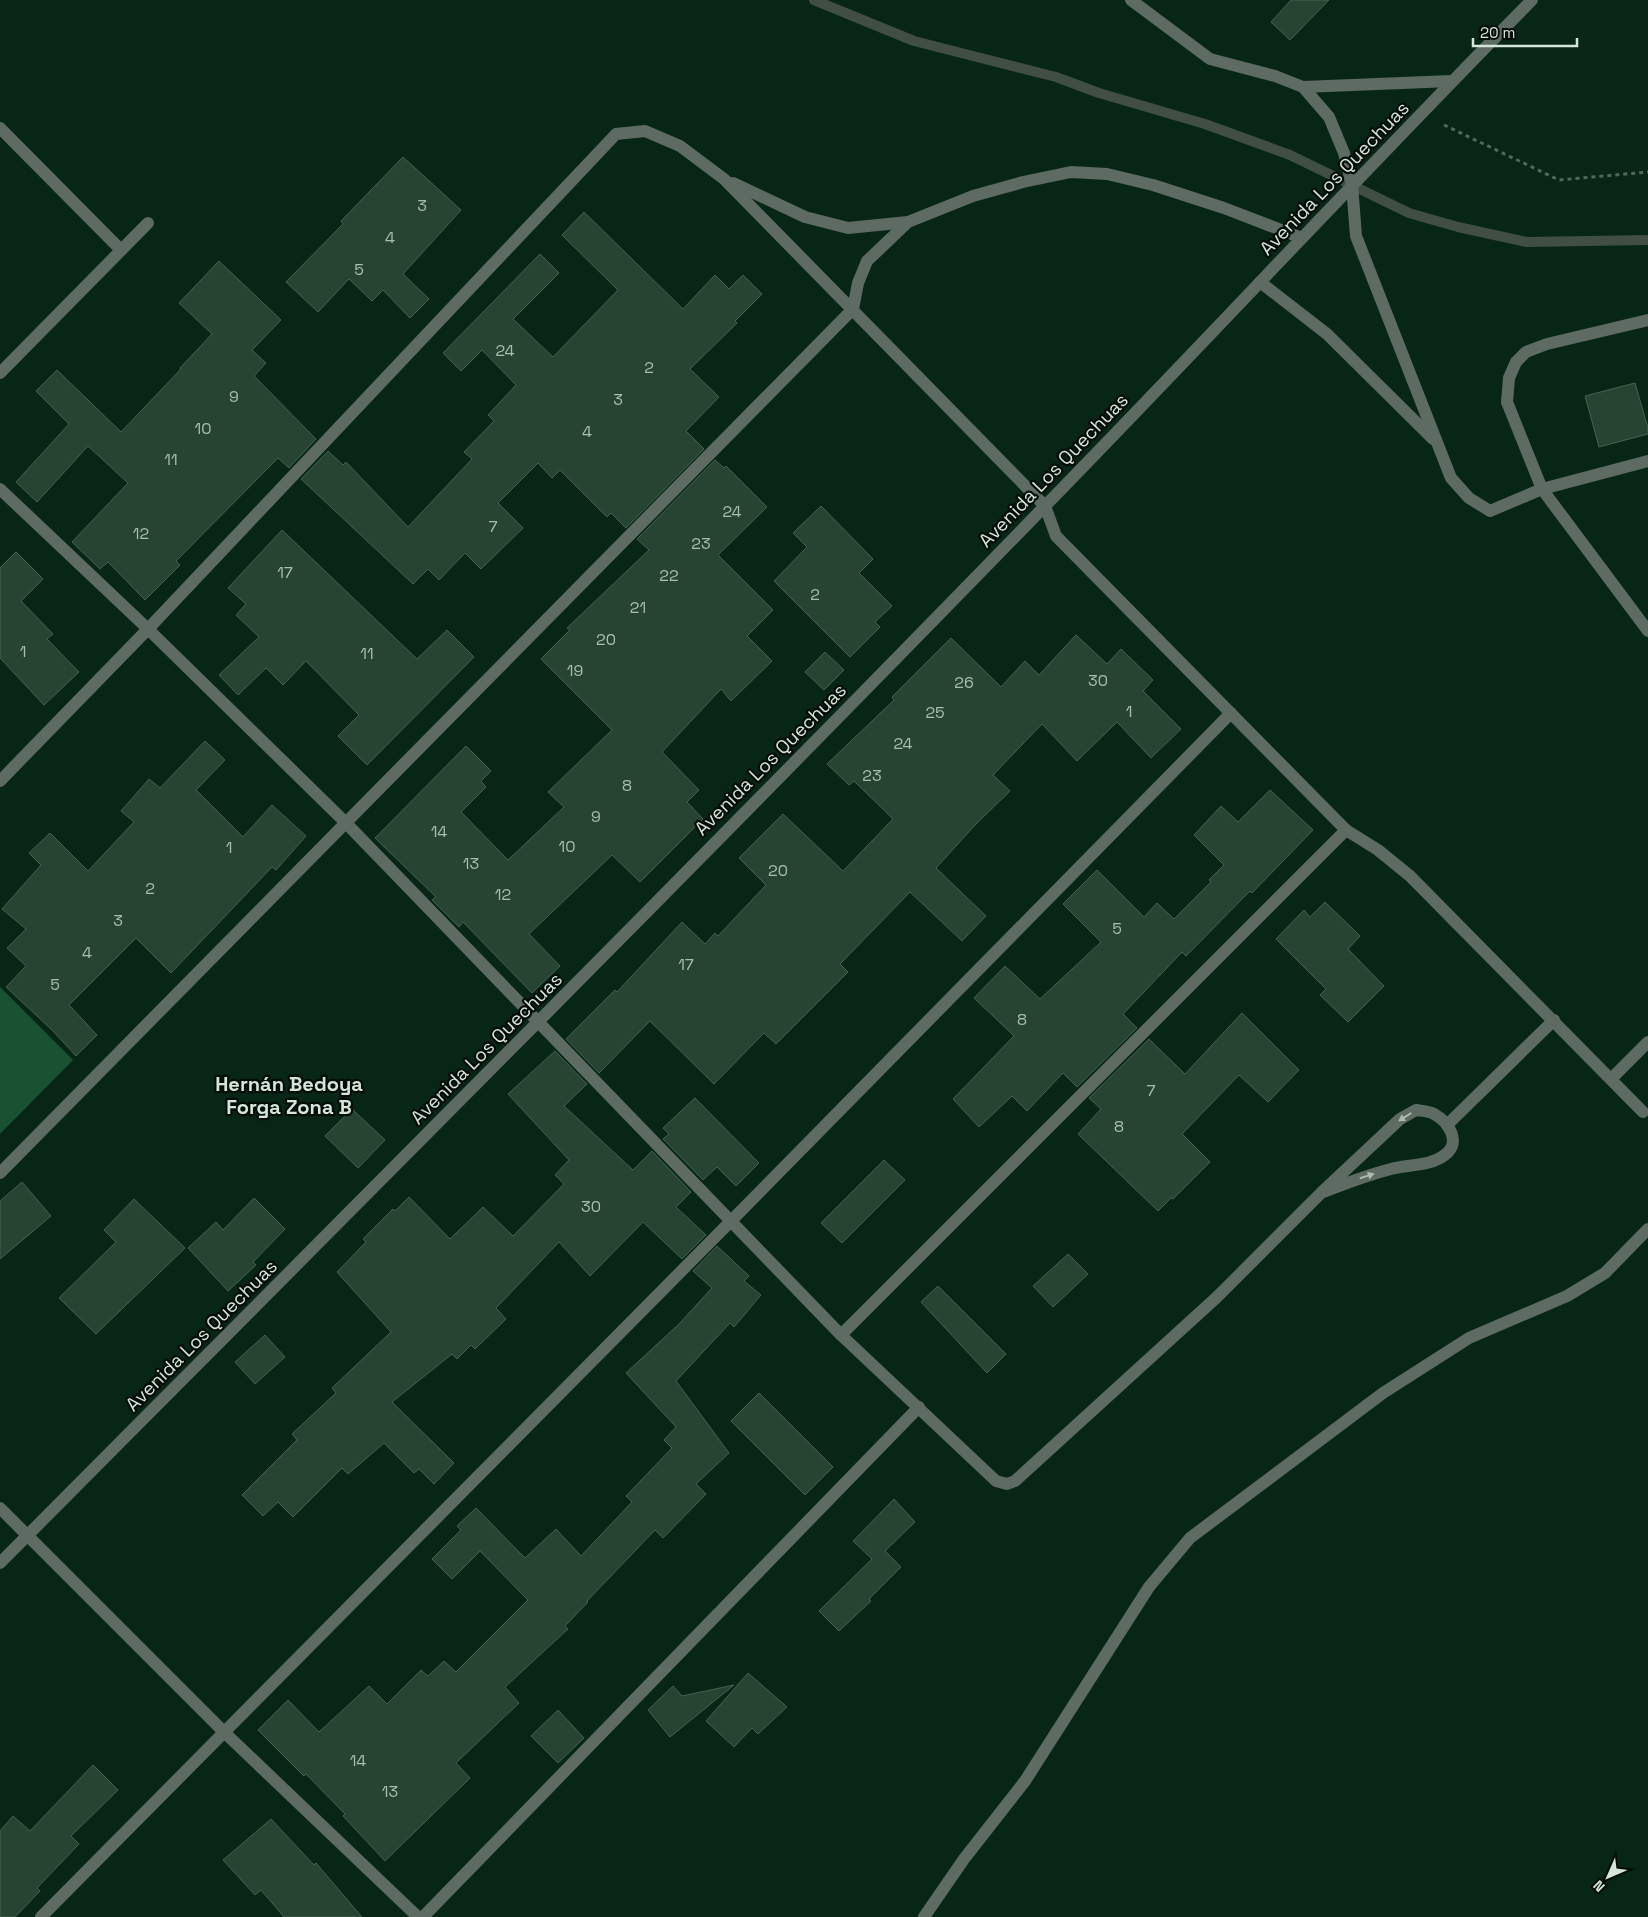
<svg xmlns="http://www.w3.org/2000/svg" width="1648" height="1917" font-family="'Space Grotesk',sans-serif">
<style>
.green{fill:#195133}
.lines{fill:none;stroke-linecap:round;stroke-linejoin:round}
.stream{stroke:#404e44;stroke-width:10}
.building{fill:#274432;stroke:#44624f}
.path{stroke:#4f685a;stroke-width:3;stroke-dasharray:4 4;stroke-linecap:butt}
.minor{stroke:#5e6b62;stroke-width:12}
.oneway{fill:#abbaaf}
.labels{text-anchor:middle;stroke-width:4.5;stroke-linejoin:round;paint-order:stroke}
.number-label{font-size:16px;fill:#a9bdaf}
.street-label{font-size:19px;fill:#d4e5d9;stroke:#030c06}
.neighbourhood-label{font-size:20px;font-weight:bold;fill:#d4e5d9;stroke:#030c06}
</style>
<rect width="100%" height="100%" fill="#082616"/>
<!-- green -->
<path class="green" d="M0 987 73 1060 0 1134Z"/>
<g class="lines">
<!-- stream -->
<path class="stream" d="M814 0 914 41 1056 77 1099 93 1205 124 1290 155 1409 213 1458 227 1527 242 1648 240"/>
</g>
<!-- building -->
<g class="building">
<path d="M1291 0H1329L1290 40 1271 22Z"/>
<path d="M403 157 461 210 403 274 429 299 410 318 383 290 372 301 349 279 318 312 286 282 343 224 341 221Z"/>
<path d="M584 212 683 309 715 275 729 289 743 275 762 294 735 321 737 323 690 369 719 397 686 431 704 449 626 528 611 513 607 517 560 470 552 478 538 463 498 503 523 528 481 569 465 553 439 580 428 569 413 584 301 479 328 451 343 465 346 462 408 527 472 459 464 452 494 421 488 415 516 385 482 350 461 371 443 353 540 254 559 273 513 319 553 357 618 290 562 235Z"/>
<path d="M219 261 281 320 252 350 266 363 254 376 316 439 289 468 278 458 176 561 180 565 145 600 108 562 100 569 72 542 128 483 88 446 37 502 16 482 69 424 36 391 57 370 121 432 181 369 180 368 212 334 179 303Z"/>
<path d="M1635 383 1648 428V434L1599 447 1585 396Z"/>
<path d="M715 460 724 468 726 466 767 507 718 555 773 610 747 636 772 661 731 701 721 689 662 752 699 790 687 802 703 819 640 882 612 855 529 934 560 966 532 993 463 922 459 927 432 900 436 897 375 838 466 746 491 771 481 781 486 787 461 812 508 860 564 807 548 792 612 730 541 659 570 630 567 628 649 550 637 539Z"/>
<path d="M821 506 873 559 859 573 892 606 875 622 880 627 850 657 774 581 807 547 793 533Z"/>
<path d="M282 530 417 659 447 630 474 657 367 765 338 736 359 715 306 661 283 685 266 668 238 695 219 675 259 637 236 615 246 604 228 588Z"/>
<path d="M16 552 43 579 21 601 53 634 47 639 79 672 44 705 0 658V568Z"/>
<path d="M1076 635 1107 664 1121 649 1153 680 1143 691 1181 729 1151 758 1117 722 1077 761 1042 724 993 775 1010 791 976 824 936 868 986 916 962 941 910 892 840 964 848 972 776 1044 764 1033 714 1084 650 1021 599 1073 566 1039 615 990 617 992 682 922 705 944 715 933 718 936 766 885 739 858 783 814 843 871 893 819 854 781 849 785 827 764 894 700 892 697 951 638 1001 687 1025 661 1039 675Z"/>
<path d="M825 652 844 670 824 690 805 672Z"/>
<path d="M205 741 225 760 196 790 243 837 272 805 306 836 276 870 272 867 171 973 136 938 69 1005 97 1035 76 1056 52 1030 6 987 26 966 7 948 26 929 2 909 41 865 29 853 50 833 88 871 134 822 121 811 149 779 160 788Z"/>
<path d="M1270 790 1313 830 1252 893 1250 891 1186 956 1182 952 1123 1014 1137 1028 1077 1087 1063 1073 1027 1111 1012 1096 979 1127 953 1099 1014 1036 974 998 1005 966 1040 999 1101 942 1063 904 1097 870 1144 917 1157 903 1174 919 1211 882 1209 880 1224 865 1194 835 1221 806 1238 822Z"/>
<path d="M1325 902 1360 936 1348 949 1384 986 1348 1022 1320 995 1326 989 1276 939 1304 910 1310 917Z"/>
<path d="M1242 1013 1299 1070 1268 1102 1239 1075 1182 1134 1210 1162 1173 1199 1171 1198 1158 1211 1078 1134 1101 1109 1089 1098 1149 1039 1185 1074Z"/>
<path d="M555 1051 587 1084 564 1106 633 1170 652 1151 691 1192 676 1207 706 1235 682 1259 643 1222 590 1276 559 1242 496 1308 506 1319 475 1349 471 1345 457 1359 452 1354 392 1402 454 1463 434 1484 419 1469 414 1473 384 1443 348 1474 342 1468 293 1517 278 1502 263 1516 242 1495 297 1440 292 1434 336 1393 332 1388 391 1332 337 1272 366 1242 363 1239 393 1209 395 1211 409 1197 450 1239 483 1207 513 1236 564 1184 555 1175 569 1160 508 1094Z"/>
<path d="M695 1098 759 1163 736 1186 717 1167 703 1180 663 1139 669 1134 663 1128Z"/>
<path d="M352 1109 385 1140 358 1168 325 1136Z"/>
<path d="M884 1160 905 1180 842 1243 821 1223Z"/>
<path d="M22 1182 51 1216 0 1259V1201Z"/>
<path d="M254 1198 285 1229 253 1262 256 1265 228 1291 188 1248 216 1222 223 1230Z"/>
<path d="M134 1199 185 1248 96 1334 59 1298 116 1242 104 1230Z"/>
<path d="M717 1246 749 1276 744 1281 761 1295 734 1327 730 1323 676 1381 729 1453 696 1484 706 1494 663 1538 655 1530 587 1601 588 1602 565 1626 568 1629 505 1687 519 1703 456 1763 470 1778 385 1861 343 1816 345 1814 306 1774 304 1776 258 1730 288 1700 319 1732 369 1686 387 1704 421 1670 428 1676 444 1661 456 1672 528 1600 480 1551 452 1579 432 1559 461 1530 457 1526 476 1508 525 1558 556 1529 581 1556 632 1502 626 1496 672 1448 664 1440 676 1427 626 1373 679 1324 712 1288 693 1271Z"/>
<path d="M1068 1254 1088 1274 1053 1307 1033 1286Z"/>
<path d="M938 1286 1006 1354 987 1373 921 1302Z"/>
<path d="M265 1335 285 1357 255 1384 235 1362Z"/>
<path d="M759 1393 833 1467 805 1495 731 1421Z"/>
<path d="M894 1499 915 1522 885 1551 901 1567 869 1599 871 1601 839 1631 819 1611 872 1559 853 1541Z"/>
<path d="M748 1673 787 1707 758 1734 752 1728 734 1747 706 1721Z"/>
<path d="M734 1685 670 1737 648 1710 673 1686 682 1696Z"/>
<path d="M558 1710 584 1738 558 1763 531 1736Z"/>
<path d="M93 1765 118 1790 71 1836 79 1844 37 1888 40 1891 15 1917H0V1831L13 1816 30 1831Z"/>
<path d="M271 1819 314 1865 316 1863 362 1917H284L261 1890 255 1895 223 1860Z"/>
</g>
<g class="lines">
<!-- path -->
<path class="path" d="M1444 125 1559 180 1648 172"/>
<!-- minor -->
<g class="minor">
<path d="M1131 0 1210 59 1275 76 1303 87 1329 117 1344 153 1352 185 1356 236 1451 478 1469 498 1490 511 1542 489 1648 461"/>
<path d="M1303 87 1451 81"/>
<path d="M0 128 121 250"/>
<path d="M733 183 805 217 848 228 908 222 973 196 1023 182 1071 172 1107 174 1153 185 1224 208 1302 238"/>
<path d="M1260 282 1327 334 1433 439"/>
<path d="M1648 320 1547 344 1526 352 1516 362 1509 378 1507 402 1542 489 1648 631"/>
<path d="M0 373 148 223"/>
<path d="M0 489 148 629 345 822 841 1335 996 1481 1007 1484 1015 1481 1217 1297 1321 1193 1400 1119 1416 1110C1422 1111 1429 1111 1434 1114 1449 1122 1461 1142 1446 1154 1430 1167 1409 1164 1391 1169 1367 1175 1344 1184 1321 1193"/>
<path d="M0 781 148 629 616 134 645 131 680 146 724 179 1045 506 1056 536 1346 830 1378 850 1410 876 1643 1112"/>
<path d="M1611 1079 1648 1042"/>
<path d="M1447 1125 1554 1020"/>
<path d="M0 1173 853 309 858 283 867 261 908 222"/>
<path d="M841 1335 1346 830"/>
<path d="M0 1508 225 1733 418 1917"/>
<path d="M0 1563C349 1212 699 862 1044 507 1208 339 1367 167 1532 0"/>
<path d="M41 1917 730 1222 1231 713"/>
<path d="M423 1917 919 1407"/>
<path d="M924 1917 964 1859 1025 1781 1149 1587 1190 1538 1383 1393 1469 1338 1567 1296 1605 1273 1648 1229"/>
</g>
</g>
<!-- one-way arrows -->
<defs><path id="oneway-solid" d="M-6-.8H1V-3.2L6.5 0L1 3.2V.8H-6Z" transform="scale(1.25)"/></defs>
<g class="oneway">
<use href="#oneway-solid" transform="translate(1405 1117) rotate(148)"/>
<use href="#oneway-solid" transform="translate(1367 1176) rotate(-17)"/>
</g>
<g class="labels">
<!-- number labels -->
<g class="number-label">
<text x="422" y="211">3</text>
<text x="390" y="243">4</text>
<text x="359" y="275">5</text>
<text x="505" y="356">24</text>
<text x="649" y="373">2</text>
<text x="234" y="402">9</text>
<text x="618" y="405">3</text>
<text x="203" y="434">10</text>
<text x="587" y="437">4</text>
<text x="171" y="465">11</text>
<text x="732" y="517">24</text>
<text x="493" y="532">7</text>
<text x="141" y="539">12</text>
<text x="701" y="549">23</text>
<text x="285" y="578">17</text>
<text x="669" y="581">22</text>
<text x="815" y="600">2</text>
<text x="638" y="613">21</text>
<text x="606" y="645">20</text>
<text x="23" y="657">1</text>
<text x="367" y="659">11</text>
<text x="575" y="676">19</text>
<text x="1098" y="686">30</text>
<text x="964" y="688">26</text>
<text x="1129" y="717">1</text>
<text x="935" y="718">25</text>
<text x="903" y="749">24</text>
<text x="872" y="781">23</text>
<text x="627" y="791">8</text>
<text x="596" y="822">9</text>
<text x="439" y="837">14</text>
<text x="567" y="852">10</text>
<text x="229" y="853">1</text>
<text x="471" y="869">13</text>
<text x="778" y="876">20</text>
<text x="150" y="894">2</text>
<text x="503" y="900">12</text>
<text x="118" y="926">3</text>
<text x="1117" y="934">5</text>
<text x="87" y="958">4</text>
<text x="686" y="970">17</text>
<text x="55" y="990">5</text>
<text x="1022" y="1025">8</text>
<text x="1151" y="1096">7</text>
<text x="1119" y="1132">8</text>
<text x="591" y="1212">30</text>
<text x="358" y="1766">14</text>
<text x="390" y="1797">13</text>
</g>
<!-- street labels -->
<g class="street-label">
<text transform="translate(1334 178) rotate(-46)" y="7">Avenida Los Quechuas</text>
<text transform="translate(1053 470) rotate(-46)" y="7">Avenida Los Quechuas</text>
<text transform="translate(770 759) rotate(-45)" y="7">Avenida Los Quechuas</text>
<text transform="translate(486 1048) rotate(-45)" y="7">Avenida Los Quechuas</text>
<text transform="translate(201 1335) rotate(-45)" y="7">Avenida Los Quechuas</text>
</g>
<!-- neighbourhood labels -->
<g class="neighbourhood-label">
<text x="289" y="1091">Hernán Bedoya<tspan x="289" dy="23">Forga Zona B</tspan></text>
</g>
</g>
<!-- north arrow -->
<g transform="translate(1608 1877) rotate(225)" stroke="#030c06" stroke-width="4" paint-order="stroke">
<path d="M0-4L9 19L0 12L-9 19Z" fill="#d4e5d9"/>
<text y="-8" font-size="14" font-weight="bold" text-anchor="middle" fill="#d4e5d9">N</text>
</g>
<!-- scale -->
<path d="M1473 38v8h104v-8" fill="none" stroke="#d4e5d9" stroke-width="2.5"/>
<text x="1480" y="38" font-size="15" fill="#d4e5d9" stroke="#030c06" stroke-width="4" paint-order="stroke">20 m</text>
</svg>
